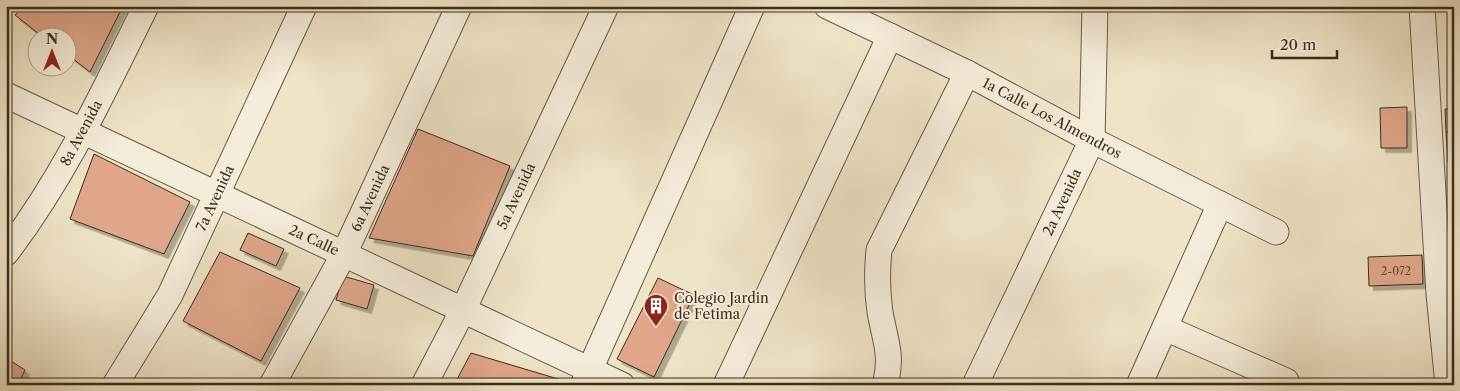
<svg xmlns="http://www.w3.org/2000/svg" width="1460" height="391" font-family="'Libre Caslon Text',serif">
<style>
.building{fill:#e0a78a;stroke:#3a2d1c;filter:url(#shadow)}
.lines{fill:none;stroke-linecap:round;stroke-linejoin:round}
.minor-casing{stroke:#675b47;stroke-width:27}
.minor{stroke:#f5eddb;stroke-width:25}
.labels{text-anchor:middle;stroke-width:4;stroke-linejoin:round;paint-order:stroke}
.number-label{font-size:11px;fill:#644c38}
.street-label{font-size:14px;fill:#3a2d1c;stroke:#f5eddb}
.poi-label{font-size:14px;fill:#3a2d1c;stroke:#f5eddb;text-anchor:start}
</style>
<defs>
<filter id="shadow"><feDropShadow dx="4.5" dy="4.5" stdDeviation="0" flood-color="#0004"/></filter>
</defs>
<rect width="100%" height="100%" fill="#efe4c7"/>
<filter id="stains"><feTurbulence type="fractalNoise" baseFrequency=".004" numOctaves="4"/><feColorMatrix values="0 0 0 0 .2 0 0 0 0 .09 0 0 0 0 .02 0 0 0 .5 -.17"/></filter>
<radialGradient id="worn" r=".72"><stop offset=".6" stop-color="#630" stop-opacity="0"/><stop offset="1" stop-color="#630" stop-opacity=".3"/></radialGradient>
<!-- building -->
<g class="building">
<path d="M25 6H123L90 72 68 55V38H44L15 15Z"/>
<path d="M1407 107V148H1381L1380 108Z"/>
<path d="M1445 109H1454V132H1446Z"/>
<path d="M418 129 510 166 473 256 369 238Z"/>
<path d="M1446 132H1454V163H1448Z"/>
<path d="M94 154 190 202 164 254 70 219Z"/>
<path d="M248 233 284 249 276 266 240 250Z"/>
<path d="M220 252 300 288 261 361 183 321Z"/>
<path d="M1422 255 1423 284 1369 286 1368 257Z"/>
<path d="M343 276 374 285 367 309 336 300Z"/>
<path d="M658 278 694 295 654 377 617 359Z"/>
<path d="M471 353 565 381 562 385H454Z"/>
<path d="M6 358 25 370 18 385H6Z"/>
</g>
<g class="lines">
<defs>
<g id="minor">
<path d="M827 6 967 73 1092 140 1276 232"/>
<path d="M1422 6 1439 294 1448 385"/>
<path d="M6 95 622 385"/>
<path d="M6 253C64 177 104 91 146 6"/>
<path d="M1165 328 1286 381"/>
<path d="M115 385 170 295 304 6"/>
<path d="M272 385 344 254 459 6"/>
<path d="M424 385 463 310 606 6"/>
<path d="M583 385 752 6"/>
<path d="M726 385 890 36"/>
<path d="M885 385C893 354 885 341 880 312 877 292 877 270 879 250L967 73"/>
<path d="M975 385 1092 140 1095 6"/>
<path d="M1139 385 1220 204"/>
</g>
</defs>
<!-- minor casing -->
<use href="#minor" class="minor-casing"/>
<!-- minor -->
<use href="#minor" class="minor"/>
</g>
<!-- icons -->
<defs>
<symbol id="building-pin" viewBox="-11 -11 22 30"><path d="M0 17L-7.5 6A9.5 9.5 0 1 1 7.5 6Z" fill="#8f2418" stroke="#f5eddb"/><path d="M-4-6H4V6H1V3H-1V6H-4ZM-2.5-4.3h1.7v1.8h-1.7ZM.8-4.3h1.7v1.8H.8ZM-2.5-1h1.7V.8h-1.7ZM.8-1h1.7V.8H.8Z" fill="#fff"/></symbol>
</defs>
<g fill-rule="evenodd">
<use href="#building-pin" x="642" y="292" width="28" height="38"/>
</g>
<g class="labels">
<!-- number labels -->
<g class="number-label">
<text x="1396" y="275">2-072</text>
</g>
<!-- street labels -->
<g class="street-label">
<text transform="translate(1052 118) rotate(28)" y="5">1a Calle Los Almendros</text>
<text transform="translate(81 133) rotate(-62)" y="5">8a Avenida</text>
<text transform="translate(516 196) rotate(-65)" y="5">5a Avenida</text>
<text transform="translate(215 198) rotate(-65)" y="5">7a Avenida</text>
<text transform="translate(370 198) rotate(-65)" y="5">6a Avenida</text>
<text transform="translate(1062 202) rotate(-65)" y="5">2a Avenida</text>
<text transform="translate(314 240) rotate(25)" y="5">2a Calle</text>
</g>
<!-- poi labels -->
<g class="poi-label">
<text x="674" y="303">Colegio Jardin<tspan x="674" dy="16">de Fetima</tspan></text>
</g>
</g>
<!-- margin -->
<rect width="1460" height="391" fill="none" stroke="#efe4c7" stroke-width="25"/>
<rect x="8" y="8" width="1445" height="376" fill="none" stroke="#3a2d1c" stroke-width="2.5"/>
<rect x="12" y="12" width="1435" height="366" fill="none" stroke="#3a2d1c"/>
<!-- north arrow -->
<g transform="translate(52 52)"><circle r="24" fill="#f5eddb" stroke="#aaa08f"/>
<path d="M0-4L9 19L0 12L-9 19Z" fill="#8f2418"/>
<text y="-8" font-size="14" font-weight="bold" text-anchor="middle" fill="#3a2d1c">N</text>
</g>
<!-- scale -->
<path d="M1272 50v8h65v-8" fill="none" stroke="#3a2d1c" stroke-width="2.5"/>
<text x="1280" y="50" font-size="15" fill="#3a2d1c" stroke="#f5eddb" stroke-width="4" paint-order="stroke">20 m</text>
<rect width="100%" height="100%" filter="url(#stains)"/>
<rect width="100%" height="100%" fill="url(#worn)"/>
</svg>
